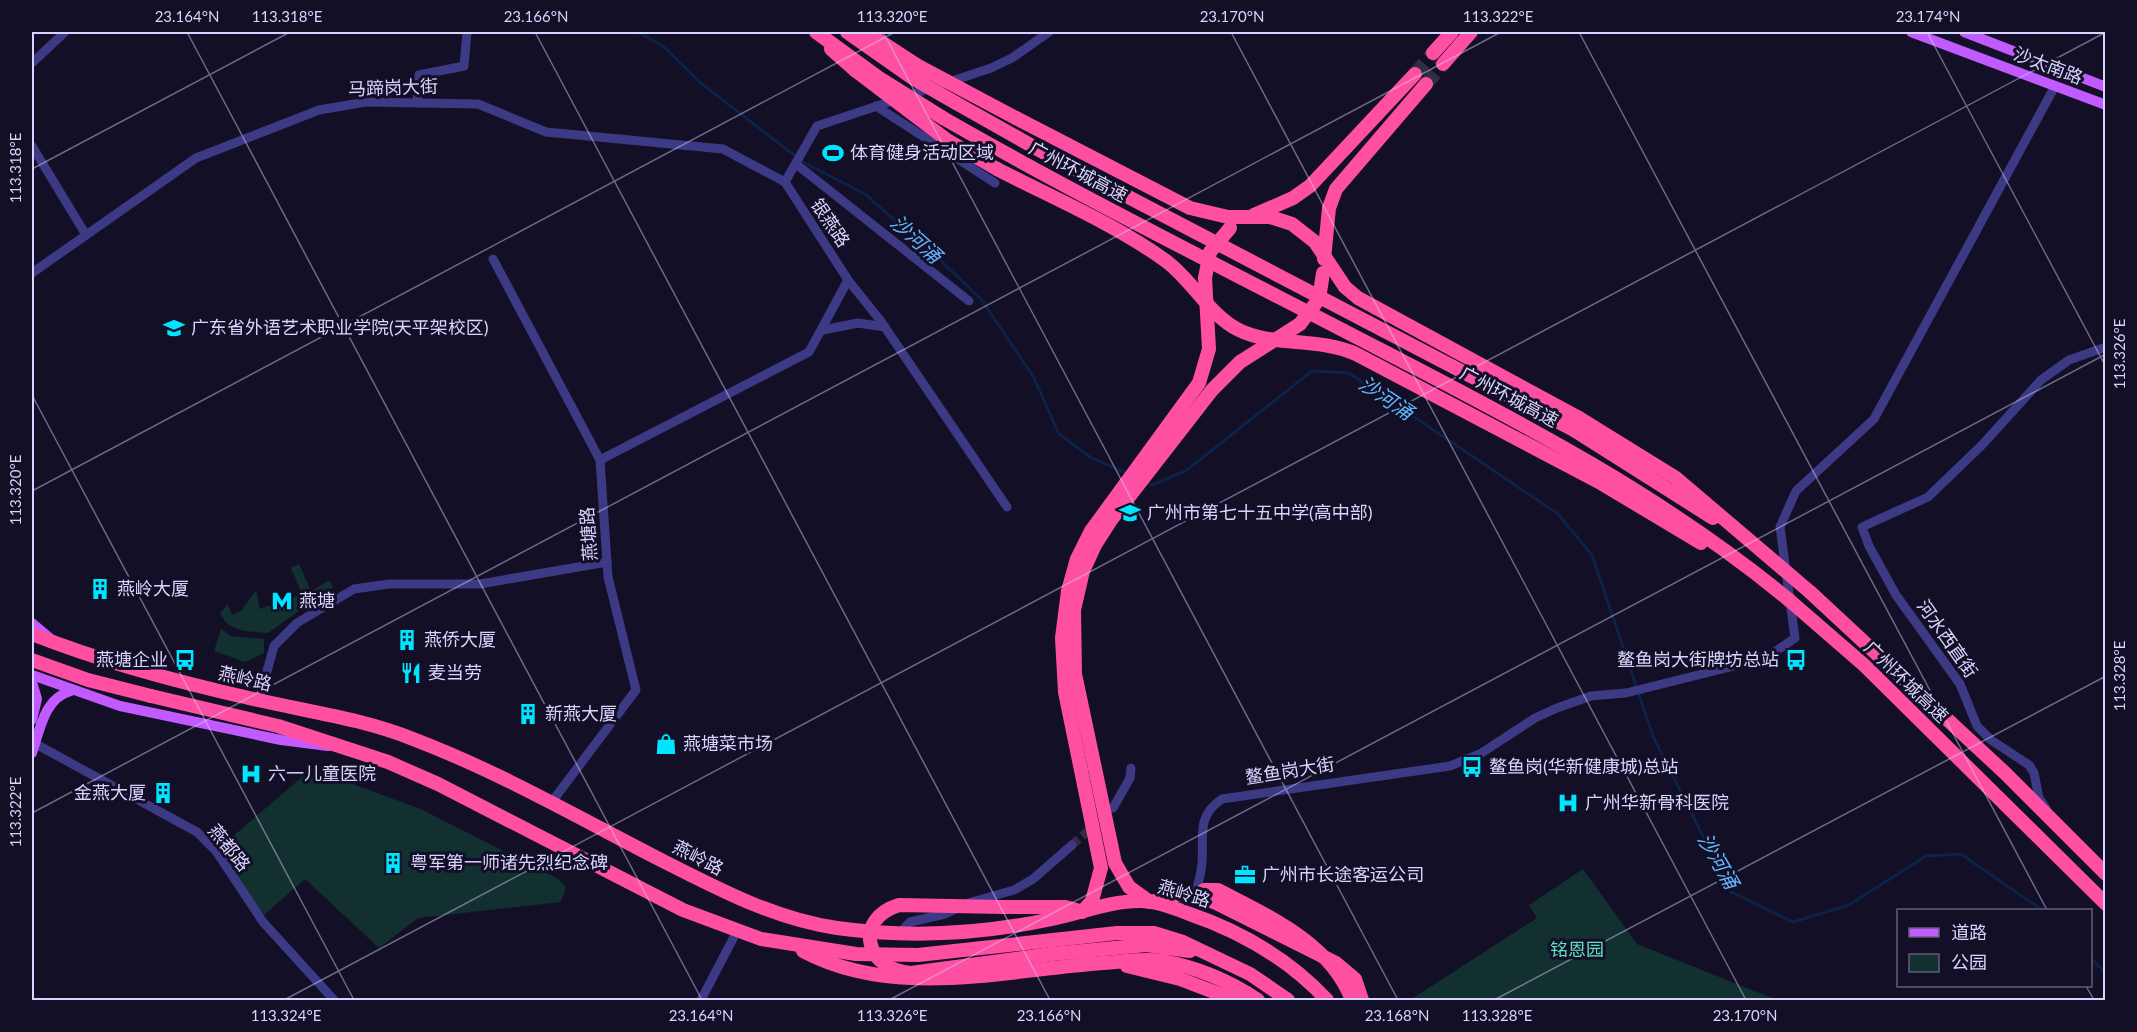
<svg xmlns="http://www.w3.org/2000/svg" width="2137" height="1032" font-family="Lato,'Noto Sans SC',sans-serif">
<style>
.green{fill:#12302f}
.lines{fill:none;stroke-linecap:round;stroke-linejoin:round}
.stream{stroke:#0c2248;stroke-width:3}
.minor-tunnel{stroke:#312d47;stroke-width:9;stroke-dasharray:9 4.5;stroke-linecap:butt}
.highway-tunnel{stroke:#312d47;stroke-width:14;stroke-dasharray:14 7;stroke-linecap:butt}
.minor{stroke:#3d3a85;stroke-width:9}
.major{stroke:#c25bff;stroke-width:10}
.highway{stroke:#ff4fa3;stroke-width:14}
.highway-bridge{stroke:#ff4fa3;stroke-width:14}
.ticks{fill:none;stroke:#d9d4ff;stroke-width:1.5;stroke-opacity:0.45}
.labels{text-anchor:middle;stroke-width:6;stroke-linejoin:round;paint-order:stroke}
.street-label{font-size:18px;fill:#d9d4ff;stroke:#130f26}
.poi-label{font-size:18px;fill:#d9d4ff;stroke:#130f26;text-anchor:start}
.park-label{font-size:18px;fill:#5fe0c0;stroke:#130f26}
.water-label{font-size:20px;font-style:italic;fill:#62b6ff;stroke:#130f26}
.neatline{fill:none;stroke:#d9d4ff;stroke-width:2}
.ticks-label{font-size:15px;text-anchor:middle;fill:#d9d4ff}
</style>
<rect width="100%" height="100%" fill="#130f26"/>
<!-- green -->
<g class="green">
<path d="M299 564 311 591 330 580 333 587 268 633C248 631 229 633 220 613L228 604 232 615 241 611 256 590 260 609 302 594 291 568Z"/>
<path d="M221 629 231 636 264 639V653L245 662 214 651Z"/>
<path d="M316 765 355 785 421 809 558 879 566 887 561 902 418 918 379 948 305 879 264 915 216 851Z"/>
<path d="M1583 869 1637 944 1777 1000H1410L1537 918 1529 905Z"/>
</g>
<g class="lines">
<!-- stream -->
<g class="stream">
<path d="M638 32 663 46 702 84 803 162 865 194 939 259 981 299 1033 376 1059 434 1090 457 1126 473"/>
<path d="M1146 482 1152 485 1187 470 1312 371 1349 373 1558 514 1592 555 1653 736 1731 892 1793 922 1849 905 1926 856 1961 854 2042 910"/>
<path d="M2090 958 2106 973"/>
</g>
<!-- minor-tunnel -->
<path class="minor-tunnel" d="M1072 845 1096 824"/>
<!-- highway-tunnel -->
<g class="highway-tunnel">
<path d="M1415 74 1433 53"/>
<path d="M1426 84 1443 64"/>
</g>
<!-- minor -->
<g class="minor">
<path d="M32 63 65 32"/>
<path d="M417 103 419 75 464 66 467 32"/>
<path d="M876 106 995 183"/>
<path d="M32 146 86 235"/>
<path d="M796 164 969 301"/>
<path d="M493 259 600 460 608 577 636 690 551 803"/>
<path d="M32 273 196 158 319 110 366 102 478 104 546 132 723 149 785 182"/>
<path d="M848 280 880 320 1007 507"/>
<path d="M823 330 858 323 885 327"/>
<path d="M600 460 809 352 848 280 785 182 817 126 991 68 1012 58 1049 32"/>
<path d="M259 700 274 646 297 623 354 589 389 584H480L607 562"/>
<path d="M32 742 197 832 216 851 263 922 334 1000"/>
<path d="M1113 808 1130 778 1131 768"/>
<path d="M2046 808 2039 798 2034 773 2029 765 1991 740 1977 726 1960 684 1896 595 1869 546 1862 527 1928 497 1982 445 2041 380 2069 360 2106 347"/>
<path d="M1195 896C1198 885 1201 874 1202 863 1204 836 1196 816 1222 799L1450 766 1480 754 1535 718 1557 708 1591 696 1626 693 1766 658 1795 638 1780 527 1796 491 1874 419 2055 86"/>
<path d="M899 934 910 922 945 914 968 903 1014 890 1033 879 1072 845"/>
<path d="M701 1000 737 931"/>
</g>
<!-- major -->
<g class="major">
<path d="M1911 32 2106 105"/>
<path d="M1964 32 2106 87"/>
<path d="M32 623 51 639"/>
<path d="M32 675 120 706 281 740 328 746"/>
<path d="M32 682 37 699 32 720"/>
<path d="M32 753C40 730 44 698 71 691"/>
</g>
<!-- highway -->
<g class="highway">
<path d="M831 49 856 71"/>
<path d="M1433 53 1452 32"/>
<path d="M1443 64 1471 32"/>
<path d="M956 103 1048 155 1574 430"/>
<path d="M943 118C1088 201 1237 275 1385 352 1526 425 1666 498 1789 600"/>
<path d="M1016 118 1190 208 1228 217H1270L1292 224 1315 242 1345 287 1358 298 1579 418"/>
<path d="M997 169C1053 198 1115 224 1166 261 1193 281 1210 316 1239 330 1273 347 1318 337 1356 354L1599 482 1701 543"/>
<path d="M1254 215 1293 198 1310 186 1415 74"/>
<path d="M1324 259 1329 208 1336 189 1426 84"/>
<path d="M1810 592 2005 773 2106 874"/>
<path d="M32 634C105 663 181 683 258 700 311 712 363 719 413 739 500 772 581 819 663 861 719 889 774 919 837 928 908 938 982 934 1052 919 1081 913 1110 901 1140 901 1156 901 1172 907 1187 913 1240 931 1289 959 1327 1000"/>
<path d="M151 696 278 726 388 762 438 784 683 910 761 939 856 954 918 955 1117 933H1154L1183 942 1250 974 1288 1000"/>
<path d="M1195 896 1204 890H1218C1270 917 1330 943 1352 1000"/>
<path d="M1214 902 1181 894 1150 902 1129 887 1115 863 1075 674 1074 610 1083 571 1095 545 1111 520 1212 390 1240 362 1300 324"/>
<path d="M1003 907H1065L1080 911"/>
<path d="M1082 912 1092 901 1101 868 1065 692 1062 638 1068 591 1077 559 1091 531 1199 383 1209 349 1205 278"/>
<path d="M803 951C895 1000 1005 970 1103 963 1123 962 1142 958 1162 961 1196 967 1229 981 1258 1000"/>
<path d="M1052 954 1146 945 1190 951"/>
<path d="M1127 966 1180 979 1235 1000"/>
</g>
<!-- highway-bridge -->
<g class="highway-bridge">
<path d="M816 32 879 78 943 118"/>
<path d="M847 32 914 79 956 103"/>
<path d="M866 32 920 67 1016 118"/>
<path d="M856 71 947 140 997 169"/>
<path d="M1205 278 1210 252 1230 228"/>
<path d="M1300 324 1319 299 1323 273"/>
<path d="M1579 418 1676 478 1810 592"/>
<path d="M1574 430 1713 518"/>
<path d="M1789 600 1864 665 2106 904"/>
<path d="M32 660 88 680 151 696"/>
<path d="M1214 902 1336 963 1355 979 1362 1000"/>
<path d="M1003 907 899 905C853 919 865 970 911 973L1052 954"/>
</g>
</g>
<!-- ticks -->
<path class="ticks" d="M187 32 702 1000M535 32 1050 1000M883 32 1398 1000M1231 32 1746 1000M1579 32 2047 910M1927 32 2106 367M32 169 290 32M32 395 354 1000M32 491 895 32M32 813 1501 32M2086 986 2094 1000M284 1000 2106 32M889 1000 2106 354M1494 1000 2106 676M2100 1000 2106 997"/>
<!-- icons -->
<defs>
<symbol id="stadium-bare" viewBox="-9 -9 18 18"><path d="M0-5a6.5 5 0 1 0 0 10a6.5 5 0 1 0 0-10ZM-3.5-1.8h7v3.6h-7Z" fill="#00e5ff" stroke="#130f26" stroke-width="2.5" paint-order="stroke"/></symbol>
<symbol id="school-bare" viewBox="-9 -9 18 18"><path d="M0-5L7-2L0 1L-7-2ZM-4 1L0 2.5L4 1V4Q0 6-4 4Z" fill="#00e5ff" stroke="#130f26" stroke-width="2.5" paint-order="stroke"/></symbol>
<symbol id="university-bare" viewBox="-9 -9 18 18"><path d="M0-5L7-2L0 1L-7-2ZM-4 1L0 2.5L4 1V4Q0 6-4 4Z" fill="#00e5ff" stroke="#130f26" stroke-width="2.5" paint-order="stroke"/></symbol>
<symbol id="building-bare" viewBox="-9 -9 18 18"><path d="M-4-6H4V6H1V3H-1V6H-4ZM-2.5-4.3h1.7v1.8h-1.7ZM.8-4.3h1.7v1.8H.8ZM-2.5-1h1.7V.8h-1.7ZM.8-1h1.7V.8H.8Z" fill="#00e5ff" stroke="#130f26" stroke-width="2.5" paint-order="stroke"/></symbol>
<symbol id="metro-bare" viewBox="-9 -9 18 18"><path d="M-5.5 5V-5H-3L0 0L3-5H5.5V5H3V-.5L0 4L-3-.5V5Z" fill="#00e5ff" stroke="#130f26" stroke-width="2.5" paint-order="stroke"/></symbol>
<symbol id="bus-bare" viewBox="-9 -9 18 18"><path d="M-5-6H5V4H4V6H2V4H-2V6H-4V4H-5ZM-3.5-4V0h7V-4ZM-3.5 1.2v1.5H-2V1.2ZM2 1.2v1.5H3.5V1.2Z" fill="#00e5ff" stroke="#130f26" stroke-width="2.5" paint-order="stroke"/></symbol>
<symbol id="restaurant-bare" viewBox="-9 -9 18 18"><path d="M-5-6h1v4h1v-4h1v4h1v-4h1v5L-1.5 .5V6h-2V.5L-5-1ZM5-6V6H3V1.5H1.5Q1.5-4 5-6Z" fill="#00e5ff" stroke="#130f26" stroke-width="2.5" paint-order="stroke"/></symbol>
<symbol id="shop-bare" viewBox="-9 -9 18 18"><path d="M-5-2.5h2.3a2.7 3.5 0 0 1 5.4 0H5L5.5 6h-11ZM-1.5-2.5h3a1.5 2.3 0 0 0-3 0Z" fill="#00e5ff" stroke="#130f26" stroke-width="2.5" paint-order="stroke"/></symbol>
<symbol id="hospital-bare" viewBox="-9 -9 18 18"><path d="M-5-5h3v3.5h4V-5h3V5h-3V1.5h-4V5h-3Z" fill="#00e5ff" stroke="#130f26" stroke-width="2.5" paint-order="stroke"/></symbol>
<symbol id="office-bare" viewBox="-9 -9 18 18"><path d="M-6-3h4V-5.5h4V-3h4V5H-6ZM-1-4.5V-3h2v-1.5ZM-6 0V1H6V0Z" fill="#00e5ff" stroke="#130f26" stroke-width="2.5" paint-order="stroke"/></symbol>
</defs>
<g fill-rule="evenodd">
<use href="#stadium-bare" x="818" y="138" width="30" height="30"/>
<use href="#school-bare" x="159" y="313" width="30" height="30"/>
<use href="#university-bare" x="1115" y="498" width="30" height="30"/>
<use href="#building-bare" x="85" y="574" width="30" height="30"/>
<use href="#metro-bare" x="267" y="586" width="30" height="30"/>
<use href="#building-bare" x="392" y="625" width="30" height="30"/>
<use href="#bus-bare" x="170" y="645" width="30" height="30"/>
<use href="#bus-bare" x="1781" y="645" width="30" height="30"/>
<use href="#restaurant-bare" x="396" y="658" width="30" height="30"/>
<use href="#building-bare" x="513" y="699" width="30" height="30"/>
<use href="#shop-bare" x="651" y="729" width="30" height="30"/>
<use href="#bus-bare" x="1457" y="752" width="30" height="30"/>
<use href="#hospital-bare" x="236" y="759" width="30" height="30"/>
<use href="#building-bare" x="148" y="778" width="30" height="30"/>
<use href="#hospital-bare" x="1553" y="788" width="30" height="30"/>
<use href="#building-bare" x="378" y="848" width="30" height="30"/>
<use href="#office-bare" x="1230" y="860" width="30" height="30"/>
</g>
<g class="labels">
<!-- street labels -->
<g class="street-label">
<text transform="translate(2048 66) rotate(21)" y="6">沙太南路</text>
<text transform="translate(393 88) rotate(-2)" y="6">马蹄岗大街</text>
<text transform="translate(1078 172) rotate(28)" y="6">广州环城高速</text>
<text transform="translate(830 223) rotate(56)" y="6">银燕路</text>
<text transform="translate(1509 397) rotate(28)" y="6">广州环城高速</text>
<text transform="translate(589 534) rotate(-94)" y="6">燕塘路</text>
<text transform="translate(1947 639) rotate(55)" y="6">河水西直街</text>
<text transform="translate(245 679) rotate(13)" y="6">燕岭路</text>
<text transform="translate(1906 682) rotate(44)" y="6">广州环城高速</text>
<text transform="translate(1290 771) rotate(-9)" y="6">鳌鱼岗大街</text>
<text transform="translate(229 848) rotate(51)" y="6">燕都路</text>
<text transform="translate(698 858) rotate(27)" y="6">燕岭路</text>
<text transform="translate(1184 894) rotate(17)" y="6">燕岭路</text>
</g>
<!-- poi labels -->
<g class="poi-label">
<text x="850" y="159">体育健身活动区域</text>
<text x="191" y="334">广东省外语艺术职业学院(天平架校区)</text>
<text x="1147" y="519">广州市第七十五中学(高中部)</text>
<text x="117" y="595">燕岭大厦</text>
<text x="299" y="607">燕塘</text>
<text x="424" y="646">燕侨大厦</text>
<text x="168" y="666" text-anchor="end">燕塘企业</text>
<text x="1779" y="666" text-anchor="end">鳌鱼岗大街牌坊总站</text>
<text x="428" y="679">麦当劳</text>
<text x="545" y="720">新燕大厦</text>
<text x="683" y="750">燕塘菜市场</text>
<text x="1489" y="773">鳌鱼岗(华新健康城)总站</text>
<text x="268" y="780">六一儿童医院</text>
<text x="146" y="799" text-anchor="end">金燕大厦</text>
<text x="1585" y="809">广州华新骨科医院</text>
<text x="410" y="869">粤军第一师诸先烈纪念碑</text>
<text x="1262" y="881">广州市长途客运公司</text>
</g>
<!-- park labels -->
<g class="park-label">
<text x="1577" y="956">铭恩园</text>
</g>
<!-- water labels -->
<g class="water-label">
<text transform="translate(916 239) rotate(42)" y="7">沙河涌</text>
<text transform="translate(1386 398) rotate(34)" y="7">沙河涌</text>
<text transform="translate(1718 861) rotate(60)" y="7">沙河涌</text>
</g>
</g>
<!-- border -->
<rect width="2137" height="1032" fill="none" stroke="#130f26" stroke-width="66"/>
<!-- legend -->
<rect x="1897" y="909" width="195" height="78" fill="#130f26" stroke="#625e7d" stroke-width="1.5"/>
<rect x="1909" y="928" width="30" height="9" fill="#c25bff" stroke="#625e7d" stroke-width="1.5"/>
<text x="1951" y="939" font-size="18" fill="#d9d4ff">道路</text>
<rect x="1909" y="954" width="30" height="18" fill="#12302f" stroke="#625e7d" stroke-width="1.5"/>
<text x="1951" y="969" font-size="18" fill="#d9d4ff">公园</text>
<rect x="33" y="33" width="2071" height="966" class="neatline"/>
<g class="ticks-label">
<text x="187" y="22">23.164°N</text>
<text x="287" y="22">113.318°E</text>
<text x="536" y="22">23.166°N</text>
<text x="892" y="22">113.320°E</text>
<text x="1232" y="22">23.170°N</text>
<text x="1498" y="22">113.322°E</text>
<text x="1928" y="22">23.174°N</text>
<text transform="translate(16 168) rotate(-90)" y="5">113.318°E</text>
<text transform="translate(2120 354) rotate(-90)" y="5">113.326°E</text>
<text transform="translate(16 490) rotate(-90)" y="5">113.320°E</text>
<text transform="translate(2120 676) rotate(-90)" y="5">113.328°E</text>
<text transform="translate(16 812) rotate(-90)" y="5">113.322°E</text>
<text x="286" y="1021">113.324°E</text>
<text x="701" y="1021">23.164°N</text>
<text x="892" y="1021">113.326°E</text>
<text x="1049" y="1021">23.166°N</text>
<text x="1397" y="1021">23.168°N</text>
<text x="1497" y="1021">113.328°E</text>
<text x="1745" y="1021">23.170°N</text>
</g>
</svg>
